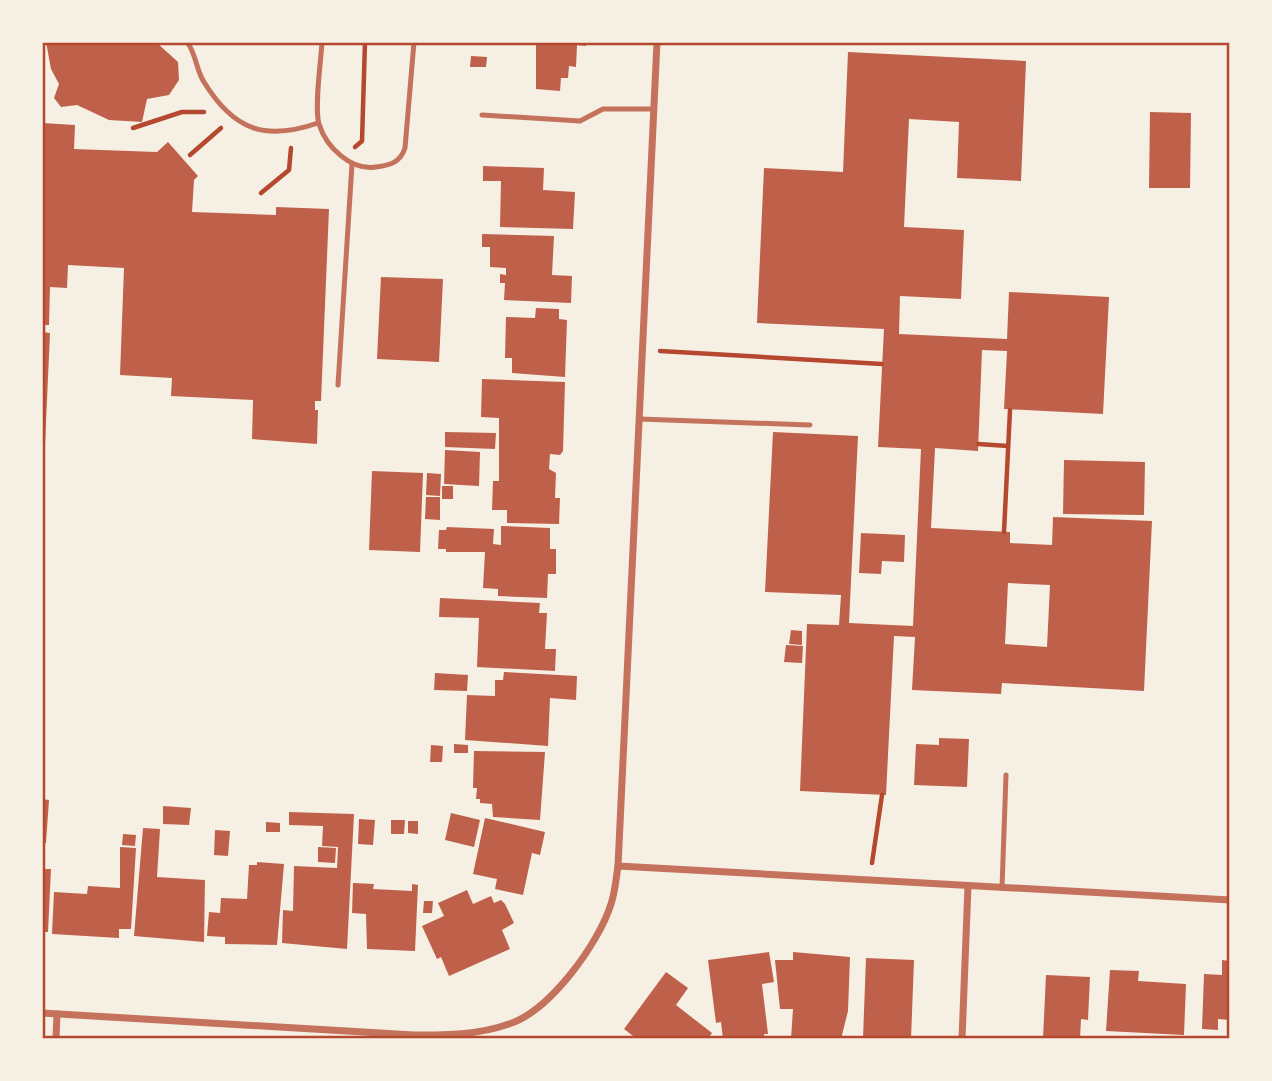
<svg xmlns="http://www.w3.org/2000/svg" width="1272" height="1081" font-family="'Open Sans',sans-serif">
<style>
.building{fill:#bf614a;fill-rule:evenodd}
.lines{fill:none;stroke-linecap:round;stroke-linejoin:round}
.path{stroke:#b5482f;stroke-width:4.5}
.service{stroke:#c5725c;stroke-width:5}
.minor{stroke:#c5725c;stroke-width:7}
.neatline{fill:none;stroke:#b5482f;stroke-width:2.5}
</style>
<rect width="100%" height="100%" fill="#f6efe4"/>
<!-- building -->
<g class="building">
<path d="M46 42H156L178 62 179 80 169 95 147 99 142 122 109 120 77 105 61 107 54 98 59 84 51 69Z"/>
<path d="M536 42H586V46L577 45 576 67 569 66 568 78H561L560 91 536 89Z"/>
<path d="M848 52 1026 61 1021 181 957 178 959 122 909 119 904 227 964 230 961 299 900 296 899 334 1007 339 1009 292 1109 297 1103 414 1004 409 1007 351 982 350 978 451 935 448 931 528 1010 532V543L1052 545 1053 517 1152 521 1144 691 1002 683 1001 694 912 690 915 637 894 636 886 795 800 791 807 624 839 625 841 595 765 592 773 432 858 436 849 623 913 626 921 449 878 447 884 329 757 323 764 168 843 172ZM1008 583 1050 585 1047 647 1005 644Z"/>
<path d="M471 56 487 57 486 67H470Z"/>
<path d="M1150 112 1191 113 1190 188H1149Z"/>
<path d="M42 123 75 125 74 149 157 152 168 142 198 176 194 180 192 212 276 215V207L329 209 321 401H315V410H318L317 444 252 439 253 400 171 396 172 378 120 375 124 268 68 265 67 288 50 287 49 325H42Z"/>
<path d="M483 166 544 168 543 190 575 192 573 229 500 227 501 181H483Z"/>
<path d="M482 234 554 236 552 275 572 276 571 303 504 300 505 283H500V274L506 275V268L490 267V247H482Z"/>
<path d="M381 277 443 279 439 362 377 359Z"/>
<path d="M536 308 559 309V319L567 320 565 377 512 373V358H505L506 317 535 318Z"/>
<path d="M42 332 50 333 44 467H42Z"/>
<path d="M482 379 565 382 563 451 560 455 550 454 549 469 556 473 555 498H560L559 524 507 523V510H492L493 481H499V418L481 417Z"/>
<path d="M445 432 496 433 495 449 445 447Z"/>
<path d="M445 450 480 452 479 486 444 484Z"/>
<path d="M1064 460 1145 462 1144 515 1063 514Z"/>
<path d="M372 471 423 473 420 552 369 550Z"/>
<path d="M427 473 441 474 440 496 426 495Z"/>
<rect x="442" y="486" width="11" height="13"/>
<path d="M426 497H440V520L425 519Z"/>
<path d="M501 526 550 528V549H556V574H548L547 598 498 596V589L483 588 485 552H446V549H438L439 530H446L447 527 494 529 493 544 501 545Z"/>
<path d="M861 533 905 535 904 562 882 561 881 574 859 573Z"/>
<path d="M440 598 540 603 539 613H547L545 649H556L555 671 477 667 479 618 439 617Z"/>
<path d="M791 630 802 631V645L789 644Z"/>
<path d="M786 645 803 646 802 663 784 662Z"/>
<path d="M504 672 577 676 576 700 550 698 548 746 465 740 467 695 495 696V680H503Z"/>
<path d="M435 673 468 675 467 691 434 690Z"/>
<path d="M939 738 969 739 967 787 914 785 916 744 939 745Z"/>
<path d="M454 744 468 745V753H454Z"/>
<path d="M431 745 443 746 442 762H430Z"/>
<path d="M474 751 545 752 540 820 493 817 492 804 480 803V799H476L477 788H473Z"/>
<path d="M42 799 49 800 46 843H42Z"/>
<path d="M163 806 191 808 189 825 163 824Z"/>
<path d="M289 812 354 814 347 949 282 943 283 910 293 911 294 866 337 868 338 847 322 846 323 826 289 825Z"/>
<path d="M451 813 480 820 474 847 445 840Z"/>
<path d="M485 818 545 832 540 855 532 853 523 895 495 889 497 879 473 874Z"/>
<path d="M359 819 375 820 373 845 358 844Z"/>
<path d="M391 820H405L404 834H391Z"/>
<path d="M408 821H418V834L408 833Z"/>
<path d="M266 822 280 823V832H266Z"/>
<path d="M143 828 160 829 157 877 205 880 204 942 134 936Z"/>
<path d="M215 830 230 831 228 856 214 855Z"/>
<path d="M123 834 136 835 135 846 122 845Z"/>
<path d="M120 847 136 848 131 929H119V938L52 934 54 892 87 894 88 886 120 888Z"/>
<path d="M318 847 336 848 335 863 318 862Z"/>
<path d="M257 862 284 864 277 945 225 944V937L207 936 209 912 220 913 221 898 247 899 249 865H257Z"/>
<path d="M42 869H51L48 932H42Z"/>
<path d="M353 883 374 884 373 889 412 891V884L418 885 415 951 367 949 366 914 352 913Z"/>
<path d="M467 890 473 904 491 896 494 903 501 900 505 904 514 923 502 930 510 949 449 976 441 957 437 959 422 926 444 916 438 903Z"/>
<path d="M424 901H433L432 913H423Z"/>
<path d="M769 952 774 982 762 984 768 1034H764L765 1039H723L721 1022 716 1023 708 960Z"/>
<path d="M793 952 850 957 848 1011 841 1039H791L793 1009H780L775 960H793Z"/>
<path d="M866 958 914 960 911 1039H863Z"/>
<path d="M1222 960 1230 961V1020L1218 1019V1030L1202 1029 1204 974 1222 975Z"/>
<path d="M1110 970 1139 971 1138 981 1186 984 1184 1035 1106 1031Z"/>
<path d="M666 972 688 988 676 1005 712 1033 708 1039H637L624 1029Z"/>
<path d="M1046 975 1090 977 1088 1020 1081 1019 1080 1039H1043Z"/>
</g>
<g class="lines">
<!-- path -->
<g class="path">
<path d="M133 128 182 112H204"/>
<path d="M355 147 362 141 365 42"/>
<path d="M190 155 221 128"/>
<path d="M261 193 289 170 291 148"/>
<path d="M660 351 882 364"/>
<path d="M978 444 1008 446"/>
<path d="M1004 532 1010 410"/>
<path d="M872 863 882 795"/>
</g>
<!-- service -->
<g class="service">
<path d="M187 42C196 53 196 70 204 82 234 131 266 141 318 123"/>
<path d="M322 42C321 61 314 108 319 124 326 147 351 171 376 167 390 165 400 163 405 148L414 42"/>
<path d="M482 115 580 121 603 109H654"/>
<path d="M338 385 352 164"/>
<path d="M639 419 810 425"/>
<path d="M1002 888 1006 775"/>
</g>
<!-- minor -->
<g class="minor">
<path d="M618 866 1230 900"/>
<path d="M42 1013 414 1035C447 1035 478 1035 509 1024 550 1011 599 943 611 904 615 892 616 879 618 866L657 42"/>
<path d="M56 1039 57 1014"/>
<path d="M962 1039 968 886"/>
</g>
</g>
<!-- border -->
<rect width="1272" height="1081" fill="none" stroke="#f6efe4" stroke-width="88"/>
<rect x="44" y="44" width="1184" height="993" class="neatline"/>
</svg>
